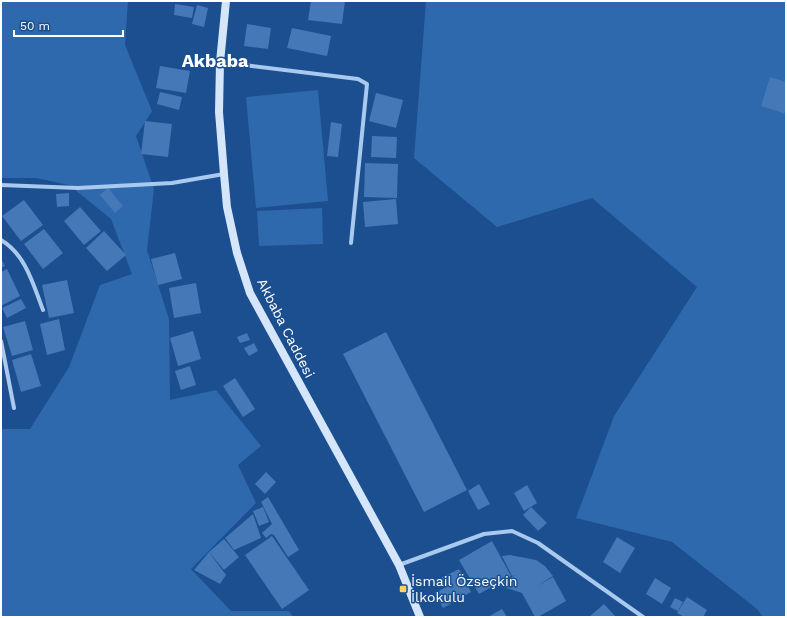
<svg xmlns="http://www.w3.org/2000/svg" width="787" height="618" font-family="'Work Sans',sans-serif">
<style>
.green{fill:#2e69ad}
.building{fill:#4478b7}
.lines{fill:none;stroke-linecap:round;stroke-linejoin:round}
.minor{stroke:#a9c9ee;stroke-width:4}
.secondary{stroke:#d6e6fa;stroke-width:8}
.poi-dot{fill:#ffd166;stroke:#1b4f8f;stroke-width:1.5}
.labels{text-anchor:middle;stroke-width:3;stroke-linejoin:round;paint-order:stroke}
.street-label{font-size:14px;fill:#fff;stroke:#1b4f8f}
.poi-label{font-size:14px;fill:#fff;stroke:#1b4f8f;text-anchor:start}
.district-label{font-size:18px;font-weight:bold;fill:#fff;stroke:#1b4f8f}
</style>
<rect width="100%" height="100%" fill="#1b4f8f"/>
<!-- green -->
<g class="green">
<path d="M1 1H128L125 45 152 111 136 136 154 189 147 250 169 319 170 400 216 390 261 446 238 465 256 503 191 569 231 611H289L293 617H1V429H30L69 367 100 285 132 274 111 219 69 185 36 178H1Z"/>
<path d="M426 1H786V617H763L757 609 672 542 576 518 614 416 697 287 592 198 497 227 414 158Z"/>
<path d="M318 90 328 201 256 208 246 97Z"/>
<path d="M322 208 323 244 259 246 257 211Z"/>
</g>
<!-- building -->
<g class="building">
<path d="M311 1H345L342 24 308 20Z"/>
<path d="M175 4 194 7 192 18 174 15Z"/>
<path d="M197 5 208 8 204 27 192 24Z"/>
<path d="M247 24 271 28 268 49 244 46Z"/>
<path d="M292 28 331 36 327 56 287 48Z"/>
<path d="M160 66 190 71 186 93 156 88Z"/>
<path d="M770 77 786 82V114L761 106Z"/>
<path d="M160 92 182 97 179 110 157 104Z"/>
<path d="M376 93 403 100 396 128 369 121Z"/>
<path d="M145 121 172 124 168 157 141 154Z"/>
<path d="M331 122 342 124 338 157 327 156Z"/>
<path d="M372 136 397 137 396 158 371 157Z"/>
<path d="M365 163 398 164 397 198 364 197Z"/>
<path d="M108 188 123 206 115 213 100 195Z"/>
<path d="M69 193V206L57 207 56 194Z"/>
<path d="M396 199 398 224 365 227 363 202Z"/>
<path d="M24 200 43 225 21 241 2 216Z"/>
<path d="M80 207 101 231 84 245 64 221Z"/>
<path d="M44 229 63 253 43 269 24 244Z"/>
<path d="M104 231 126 255 107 271 86 248Z"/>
<path d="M175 253 182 279 158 285 151 259Z"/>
<path d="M1 259 5 266 1 268Z"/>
<path d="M7 269 20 296 1 306V272Z"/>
<path d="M67 280 74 313 49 318 42 285Z"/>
<path d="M196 283 201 313 174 318 169 288Z"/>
<path d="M21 299 26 308 7 318 2 308Z"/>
<path d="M59 319 65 350 47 355 40 324Z"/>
<path d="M25 321 33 350 12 356 3 327Z"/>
<path d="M193 331 201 359 178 366 170 338Z"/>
<path d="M386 332 467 490 424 512 343 354Z"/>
<path d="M247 333 250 340 240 343 237 337Z"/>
<path d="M254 343 258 351 249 356 244 348Z"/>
<path d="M31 354 41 386 21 392 12 360Z"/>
<path d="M190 366 196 385 181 390 175 371Z"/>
<path d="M235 378 255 409 243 417 223 386Z"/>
<path d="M266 472 276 482 265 494 255 484Z"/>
<path d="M479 484 490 504 478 510 468 491Z"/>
<path d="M527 485 537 503 524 511 514 493Z"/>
<path d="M268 497 299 550 288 557 274 535 271 534 266 538 262 533 272 524 261 502Z"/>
<path d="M263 507 269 522 259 526 253 511Z"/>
<path d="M531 507 547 523 538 531 523 515Z"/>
<path d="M253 514 261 538 234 550 225 538Z"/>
<path d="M272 536 309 590 282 609 245 555Z"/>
<path d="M617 537 635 548 620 573 603 562Z"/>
<path d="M224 539 239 557 224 570 209 552Z"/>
<path d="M492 541 511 576 479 594 459 560Z"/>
<path d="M209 552 226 575 220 584 194 570Z"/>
<path d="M510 555 536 560 545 566 553 576 537 586 553 577 566 601 538 617H535L522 593 497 585 515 575 512 576 502 556Z"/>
<path d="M459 569 471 592 443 608 435 593 446 587 441 578Z"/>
<path d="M655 578 671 588 662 604 646 594Z"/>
<path d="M687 597 707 610 703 617H684L677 613Z"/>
<path d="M675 598 683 602 678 611 670 607Z"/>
<path d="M604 604 616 617H589Z"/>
<path d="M502 609 507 617H488Z"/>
</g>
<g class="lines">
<!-- minor -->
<g class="minor">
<path d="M220 62 358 79 367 84 351 243"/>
<path d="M1 185 78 188 172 183 224 174"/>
<path d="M1 240C26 255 33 284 43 310"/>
<path d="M1 341 14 408"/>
<path d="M399 565 484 534 512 531 538 543 643 617"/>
</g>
<!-- secondary -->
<path class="secondary" d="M226 1 220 62 219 112 224 174 227 207 237 253 250 293 399 565 420 617"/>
</g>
<!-- markers -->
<rect class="poi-dot" x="399" y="585" width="8" height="8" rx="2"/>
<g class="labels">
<!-- street labels -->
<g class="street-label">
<text transform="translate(286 328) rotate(63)" y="5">Akbaba Caddesi</text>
</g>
<!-- poi labels -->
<g class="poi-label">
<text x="411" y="586">İsmail Özseçkin<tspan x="411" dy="16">İlkokulu</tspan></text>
</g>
<!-- district labels -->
<g class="district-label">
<text x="215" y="67">Akbaba</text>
</g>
</g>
<!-- border -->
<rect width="787" height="618" fill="none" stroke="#ffffff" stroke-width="4"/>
<!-- scale -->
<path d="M14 30v6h109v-6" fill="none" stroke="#ffffff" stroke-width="2"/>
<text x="20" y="30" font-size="12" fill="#ffffff" stroke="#1b4f8f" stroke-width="3" paint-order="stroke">50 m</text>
</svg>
